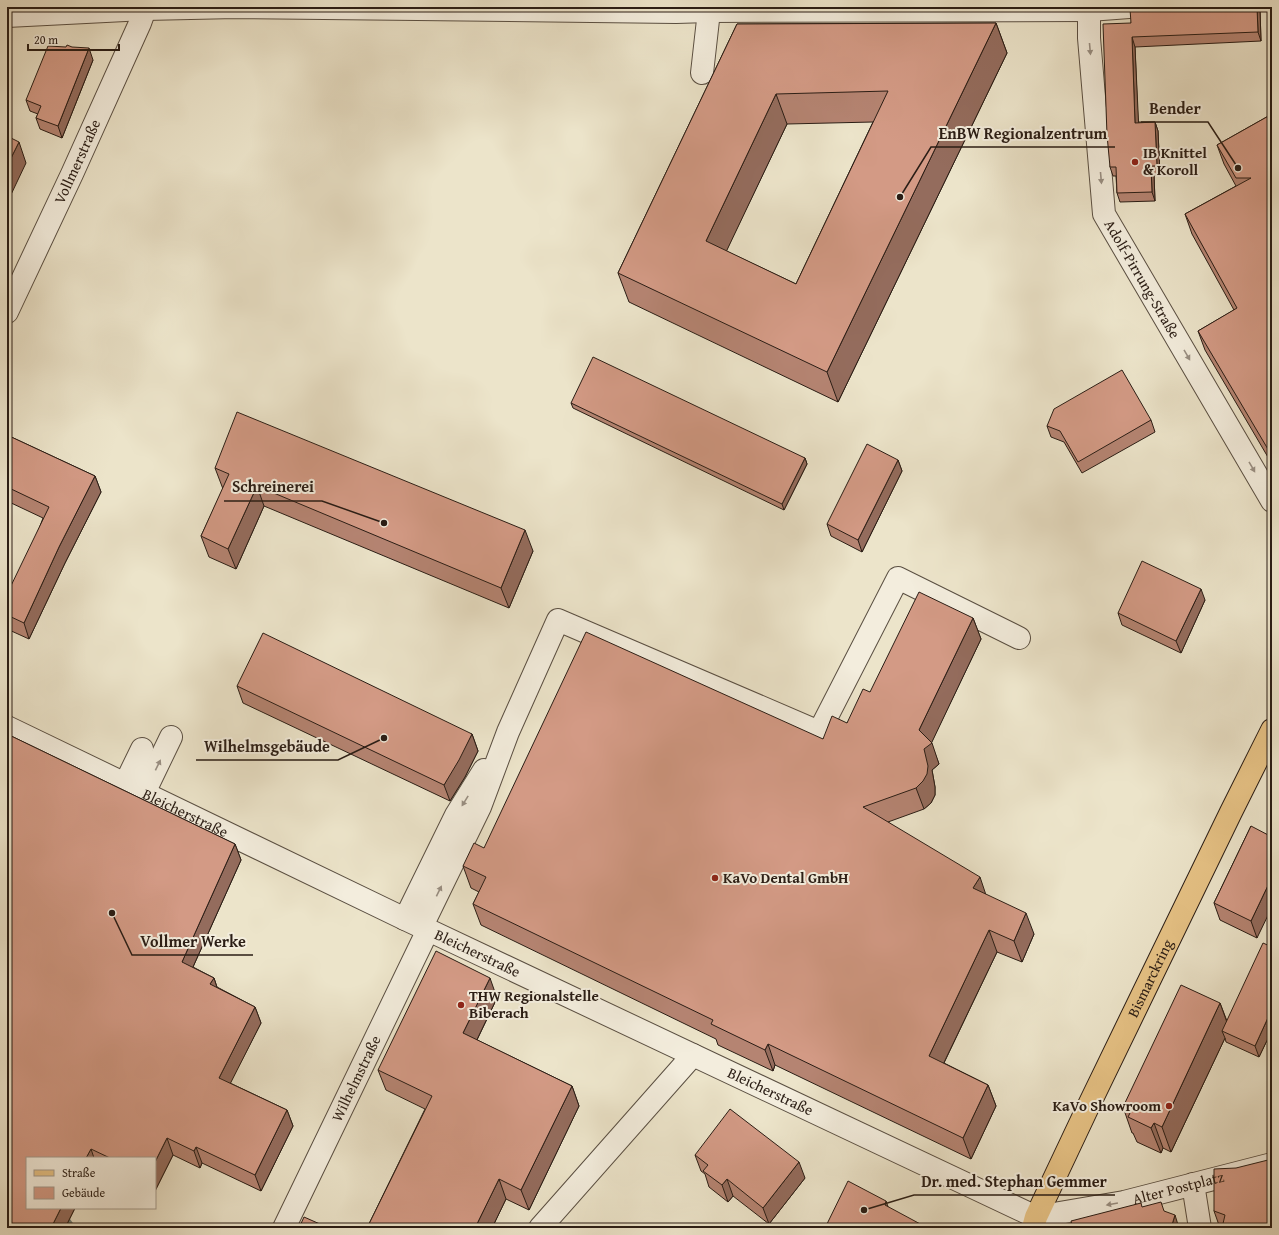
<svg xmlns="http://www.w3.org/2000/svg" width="1279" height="1235" font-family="'Gentium Book Plus',serif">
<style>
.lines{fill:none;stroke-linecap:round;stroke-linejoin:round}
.stream{stroke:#6d7e77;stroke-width:9}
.minor-casing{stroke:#5a4f42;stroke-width:24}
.major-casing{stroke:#2a1d15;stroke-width:24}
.minor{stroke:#f3eddd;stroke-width:22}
.major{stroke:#e6c285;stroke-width:22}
.wall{fill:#b58472;stroke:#2a1d15;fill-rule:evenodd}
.shaded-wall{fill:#946c5d;stroke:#2a1d15}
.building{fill:#d39a85;stroke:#2a1d15;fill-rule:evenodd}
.oneway{fill:#998f83}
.poi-dot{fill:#8f2418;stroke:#f3eddd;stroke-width:1.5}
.labels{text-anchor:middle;stroke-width:4;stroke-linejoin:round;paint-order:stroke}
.poi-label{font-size:15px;font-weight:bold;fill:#2a1d15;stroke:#f3eddd;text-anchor:start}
.street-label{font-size:15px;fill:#2a1d15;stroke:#f3eddd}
.leader{fill:none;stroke:#2a1d15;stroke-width:1.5}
.callout-dot{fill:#2a1d15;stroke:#f3eddd;stroke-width:1.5}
.callout-label{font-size:16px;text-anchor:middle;font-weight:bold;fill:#2a1d15;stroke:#f3eddd;stroke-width:4;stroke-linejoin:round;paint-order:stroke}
</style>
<rect width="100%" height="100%" fill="#ece4ca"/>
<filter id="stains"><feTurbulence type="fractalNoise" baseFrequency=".005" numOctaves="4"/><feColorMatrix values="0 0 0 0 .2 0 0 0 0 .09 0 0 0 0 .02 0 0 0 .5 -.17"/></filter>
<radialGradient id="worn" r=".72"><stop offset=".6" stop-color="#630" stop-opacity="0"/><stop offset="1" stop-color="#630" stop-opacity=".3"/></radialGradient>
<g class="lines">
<!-- stream -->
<path class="stream" d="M39 1208 66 1221 71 1228"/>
<defs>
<g id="minor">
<path id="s1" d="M1089 7V38L1104 214 1272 501"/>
<path d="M7 16 145 9 236 7 676 12 709 11 1089 10 1129 7"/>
<path d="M702 73 709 11"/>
<path id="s2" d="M7 312 72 174 140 23 145 9"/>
<path id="s3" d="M7 727 405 919 1036 1217 1124 1202 1272 1164"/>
<path d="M125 784 142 749"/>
<path d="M144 793 171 737"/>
<path d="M405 919 456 815 484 770"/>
<path d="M422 926 480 807 508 732 558 620 819 732 898 578 1019 638"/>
<path d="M1193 1184 1200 1228"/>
<path id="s4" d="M284 1228 428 930"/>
<path d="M540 1228 693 1055"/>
</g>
<g id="major">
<path id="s5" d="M1033 1228 1036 1217 1087 1109 1231 812 1272 730"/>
</g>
</defs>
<!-- minor casing -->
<use href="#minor" class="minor-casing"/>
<!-- major casing -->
<use href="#major" class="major-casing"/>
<!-- minor -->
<use href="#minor" class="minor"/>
<!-- major -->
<use href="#major" class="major"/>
</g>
<!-- wall -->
<g class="wall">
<path d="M1134 7H1258L1260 10 1261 41 1135 47 1138 122H1155L1158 131 1160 175H1154L1155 201 1120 202 1117 193 1116 176H1113L1110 167 1131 23Z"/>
<path d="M996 23 1007 53 838 402 629 302 618 273 737 24ZM873 122 796 284 726 251 787 124Z"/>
<path d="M93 60 62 138 40 129 36 118 38 114 30 111 26 100Z"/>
<path d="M1272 114V464L1205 350 1198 331 1234 310 1192 234 1185 214 1236 186 1224 164 1217 145Z"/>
<path d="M571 403 805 458 807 464 784 510 573 408Z"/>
<path d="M1151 420 1155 432 1082 473 1064 442 1051 437 1047 426Z"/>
<path d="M7 435 95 476 101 492 65 563 29 639 7 629V615L43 518 7 501Z"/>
<path d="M898 460 902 471 862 552 831 536 827 524Z"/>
<path d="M215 468 533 551 509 608 264 506 236 569 209 557 201 536 223 489Z"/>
<path d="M1205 600 1181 653 1122 625 1118 613Z"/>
<path d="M973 618 981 639 931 743 939 764 932 770 935 787V795L931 803 924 809 888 822 1034 934 1022 962 997 952 944 1063 988 1085 996 1106 971 1159 775 1065 773 1071 718 1045 716 1039 481 925 473 904 479 892 471 888 463 866 484 848 823 739 847 723 870 692Z"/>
<path d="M237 686 472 734 478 751 465 777 450 801 243 703Z"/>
<path d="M7 734 235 844 241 860 193 967 214 978 217 987 255 1007 261 1023 230 1083 287 1110 293 1126 261 1191 202 1163 200 1168 173 1155 155 1191V1158H27V1208H75L65 1228H7Z"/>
<path d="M1251 826 1257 938 1220 920 1214 903Z"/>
<path d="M1272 947V1030L1259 1057 1226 1042 1225 1038 1171 1152 1163 1148 1161 1153 1137 1142 1133 1133H1132L1123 1107 1220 1003 1227 1021Z"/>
<path d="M497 998 477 1040 572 1086 579 1106 529 1210 506 1199 492 1228H367L425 1109 386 1090 378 1070Z"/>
<path d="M695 1155 805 1178 769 1224 733 1196 728 1202 709 1187 705 1174 701 1171Z"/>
<path d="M1236 1168 1272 1228H1220L1214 1211Z"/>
</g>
<!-- shaded-wall -->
<g class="shaded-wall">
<path d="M1257 7H1258L1260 10 1261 41 1258 32Z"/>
<path d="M996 23 1007 53 838 402 827 372Z"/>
<path d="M1132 37 1135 47 1139 132 1135 123Z"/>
<path d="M89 48 93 60 62 138 58 126Z"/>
<path d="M776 94 787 124 717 271 706 241Z"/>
<path d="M1155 122 1158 131 1160 175 1157 166Z"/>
<path d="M19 142 26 163 7 203V166Z"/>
<path d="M1151 166 1154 175 1155 201 1152 192Z"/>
<path d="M805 458 807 464 784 510 782 504Z"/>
<path d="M898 460 902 471 862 552 858 540Z"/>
<path d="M95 476 101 492 65 563 29 639 24 623 59 547Z"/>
<path d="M257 486 264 506 236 569 228 549Z"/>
<path d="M525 530 533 551 509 608 501 588Z"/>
<path d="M1201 589 1205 600 1181 653 1176 641Z"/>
<path d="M973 618 981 639 931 744 932 743 939 764 932 770 935 787V795L931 803 924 809 916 788 919 730Z"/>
<path d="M472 734 478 751 465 777 450 801 444 785Z"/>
<path d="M235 844 241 860 188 978 182 962Z"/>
<path d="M980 877 987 898 973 888Z"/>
<path d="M1272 877V907L1257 938 1251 921Z"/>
<path d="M1026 913 1034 934 1022 962 1014 941Z"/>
<path d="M989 930 997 952 937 1077 929 1056Z"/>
<path d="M214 978 219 994 210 984Z"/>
<path d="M490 978 497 998 470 1054 463 1033Z"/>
<path d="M1220 1003 1229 1028 1222 1031 1225 1038 1171 1152 1162 1127Z"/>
<path d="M255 1007 261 1023 225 1094 219 1078Z"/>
<path d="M1272 1009V1030L1259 1057 1255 1046Z"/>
<path d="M768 1044 775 1065 773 1071 765 1050Z"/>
<path d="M988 1085 996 1106 971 1159 963 1138Z"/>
<path d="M572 1086 579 1106 529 1210 521 1190Z"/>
<path d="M287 1110 293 1126 261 1191 255 1175Z"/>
<path d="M1154 1123 1163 1148 1161 1153 1151 1128Z"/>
<path d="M167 1138 173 1155 155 1191V1162Z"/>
<path d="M196 1147 202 1163 200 1168 194 1151Z"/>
<path d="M91 1149 94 1158H86Z"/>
<path d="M799 1162 805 1178 769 1224 763 1208Z"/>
<path d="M499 1179 506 1199 492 1228H475Z"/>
<path d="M727 1179 733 1196 728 1202 722 1185Z"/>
<path d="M886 1201 891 1215 885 1205Z"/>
<path d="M61 1208H75L65 1228H51Z"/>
<path d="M1175 1215 1179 1228H1171Z"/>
</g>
<!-- building -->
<g class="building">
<path d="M1134 7H1257L1258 32 1132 37 1135 123 1155 122 1157 166H1151L1152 192 1117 193 1116 167H1110L1107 135 1103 24 1131 23 1130 9Z"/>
<path d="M996 23 827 372 618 273 737 24ZM888 91 796 284 706 241 776 94Z"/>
<path d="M1270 43H1272V108Z"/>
<path d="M67 45 72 47 89 48 58 126 36 118 41 106 26 100 48 46 66 47Z"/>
<path d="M1272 114V456L1198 331 1237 308 1185 214 1251 178H1236L1217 145Z"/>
<path d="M7 136 19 142 7 166Z"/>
<path d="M593 357 805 458 782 504 571 403Z"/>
<path d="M1122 370 1151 420 1078 462 1060 431 1047 426 1054 409Z"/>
<path d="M237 412 525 530 501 588 257 486 228 549 201 536 229 474 215 468Z"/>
<path d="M7 435 95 476 59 547 24 623 7 615V594L49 507 7 487Z"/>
<path d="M867 444 898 460 858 540 827 524Z"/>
<path d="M1142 561 1201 589 1176 641 1118 613Z"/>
<path d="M919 592 973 618 919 730 932 743 924 749 928 766 927 774 923 781 916 788 863 807 980 877 973 888 1026 913 1014 941 989 930 929 1056 988 1085 963 1138 768 1044 765 1050 711 1024 713 1020 473 904 486 877 463 866 474 843 484 848 586 632 823 739 832 716 847 723 863 689 870 692Z"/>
<path d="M263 633 472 734 459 760 444 785 237 686Z"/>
<path d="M7 734 235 844 182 962 214 978 210 984 255 1007 219 1078 287 1110 255 1175 196 1147 194 1151 167 1138 155 1162V1158H110L91 1149 86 1158H27V1208H61L51 1228H52H7Z"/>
<path d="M1251 826 1272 837V877L1251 921 1214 903Z"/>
<path d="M1263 943 1272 947V1009L1255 1046 1222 1031Z"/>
<path d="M436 951 490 978 463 1033 572 1086 521 1190 499 1179 475 1228H367L432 1096 378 1070Z"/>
<path d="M1181 985 1220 1003 1162 1127 1154 1123 1151 1128 1128 1117 1131 1111 1123 1107Z"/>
<path d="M730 1109 799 1162 763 1208 727 1179 722 1185 703 1171 708 1165 695 1155Z"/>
<path d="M1272 1159V1228H1222L1225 1215 1214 1211V1169L1236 1168Z"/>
<path d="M848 1181 886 1201 885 1205 924 1226 920 1228H825Z"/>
<path d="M1161 1202 1164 1211 1175 1215 1171 1228H1073L1071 1221 1141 1203 1142 1207Z"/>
<path d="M304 1217 329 1228H299Z"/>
</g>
<!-- one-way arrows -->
<defs><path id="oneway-solid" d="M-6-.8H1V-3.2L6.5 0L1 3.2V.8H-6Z"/></defs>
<g class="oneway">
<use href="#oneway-solid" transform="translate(1090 49) rotate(85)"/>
<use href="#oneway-solid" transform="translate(1101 178) rotate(85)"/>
<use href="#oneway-solid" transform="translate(1187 355) rotate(60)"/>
<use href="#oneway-solid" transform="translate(1252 467) rotate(60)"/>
<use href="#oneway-solid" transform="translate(158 765) rotate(-64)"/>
<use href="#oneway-solid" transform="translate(465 801) rotate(122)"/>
<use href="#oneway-solid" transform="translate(439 891) rotate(-64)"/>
<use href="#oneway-solid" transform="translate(1112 1204) rotate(170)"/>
</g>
<!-- markers -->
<g class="poi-dot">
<circle cx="1135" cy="162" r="4"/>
<circle cx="715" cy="878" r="4"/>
<circle cx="461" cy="1005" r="4"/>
<circle cx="1169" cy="1106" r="4"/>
</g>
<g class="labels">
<!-- poi labels -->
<g class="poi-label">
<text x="1143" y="158">IB Knittel<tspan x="1143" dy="17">&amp; Koroll</tspan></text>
<text x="723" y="883">KaVo Dental GmbH</text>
<text x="469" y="1001">THW Regionalstelle<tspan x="469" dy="17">Biberach</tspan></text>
<text x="1161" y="1111" text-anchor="end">KaVo Showroom</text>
</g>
<!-- street labels -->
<g class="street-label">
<text dy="5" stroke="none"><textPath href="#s2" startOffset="166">Vollmerstraße</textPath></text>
<text dy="5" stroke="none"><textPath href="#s1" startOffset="283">Adolf-Pirrung-Straße</textPath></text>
<text dy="5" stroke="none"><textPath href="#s3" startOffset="198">Bleicherstraße</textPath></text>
<text dy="5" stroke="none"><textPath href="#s3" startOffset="522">Bleicherstraße</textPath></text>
<text dy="5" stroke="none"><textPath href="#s5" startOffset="276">Bismarckring</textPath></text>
<text dy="5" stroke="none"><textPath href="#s4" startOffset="166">Wilhelmstraße</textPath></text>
<text dy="5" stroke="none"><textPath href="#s3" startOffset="846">Bleicherstraße</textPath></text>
<text dy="5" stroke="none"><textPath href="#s3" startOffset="1285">Alter Postplatz</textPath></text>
</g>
</g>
<!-- callouts -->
<path class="leader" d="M1238 168L1208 122H1141M900 197L931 147H1115M384 523L322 501H224M384 738L338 760H196M112 913L132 955H253M864 1210L914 1195H1115"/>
<g class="callout-dot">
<circle cx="1238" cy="168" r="4"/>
<circle cx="900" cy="197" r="4"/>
<circle cx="384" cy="523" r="4"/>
<circle cx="384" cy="738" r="4"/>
<circle cx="112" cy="913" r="4"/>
<circle cx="864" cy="1210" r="4"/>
</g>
<g class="callout-label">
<text x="1175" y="114">Bender</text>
<text x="1023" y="139">EnBW Regionalzentrum</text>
<text x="273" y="492">Schreinerei</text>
<text x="267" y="752">Wilhelmsgebäude</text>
<text x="193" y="947">Vollmer Werke</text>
<text x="1014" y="1187">Dr. med. Stephan Gemmer</text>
</g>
<!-- margin -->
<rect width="1279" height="1235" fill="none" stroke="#ece4ca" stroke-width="24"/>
<rect x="8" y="8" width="1263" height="1219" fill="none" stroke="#2a1d15" stroke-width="2"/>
<rect x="12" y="12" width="1255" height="1211" fill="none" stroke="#2a1d15"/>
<!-- legend -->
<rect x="26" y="1157" width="130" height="52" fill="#f3eddd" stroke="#a39a8d"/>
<rect x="34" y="1170" width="20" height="6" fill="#e6c285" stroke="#a39a8d"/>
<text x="62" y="1177" font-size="12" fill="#2a1d15">Straße</text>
<rect x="34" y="1187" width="20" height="12" fill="#d39a85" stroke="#a39a8d"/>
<text x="62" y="1197" font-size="12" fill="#2a1d15">Gebäude</text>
<!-- scale -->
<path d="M28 44v6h91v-6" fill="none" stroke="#2a1d15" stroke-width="2"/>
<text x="34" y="44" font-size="12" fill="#2a1d15" stroke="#f3eddd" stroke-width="3" paint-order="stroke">20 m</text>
<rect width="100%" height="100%" filter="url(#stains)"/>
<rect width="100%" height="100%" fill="url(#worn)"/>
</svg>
